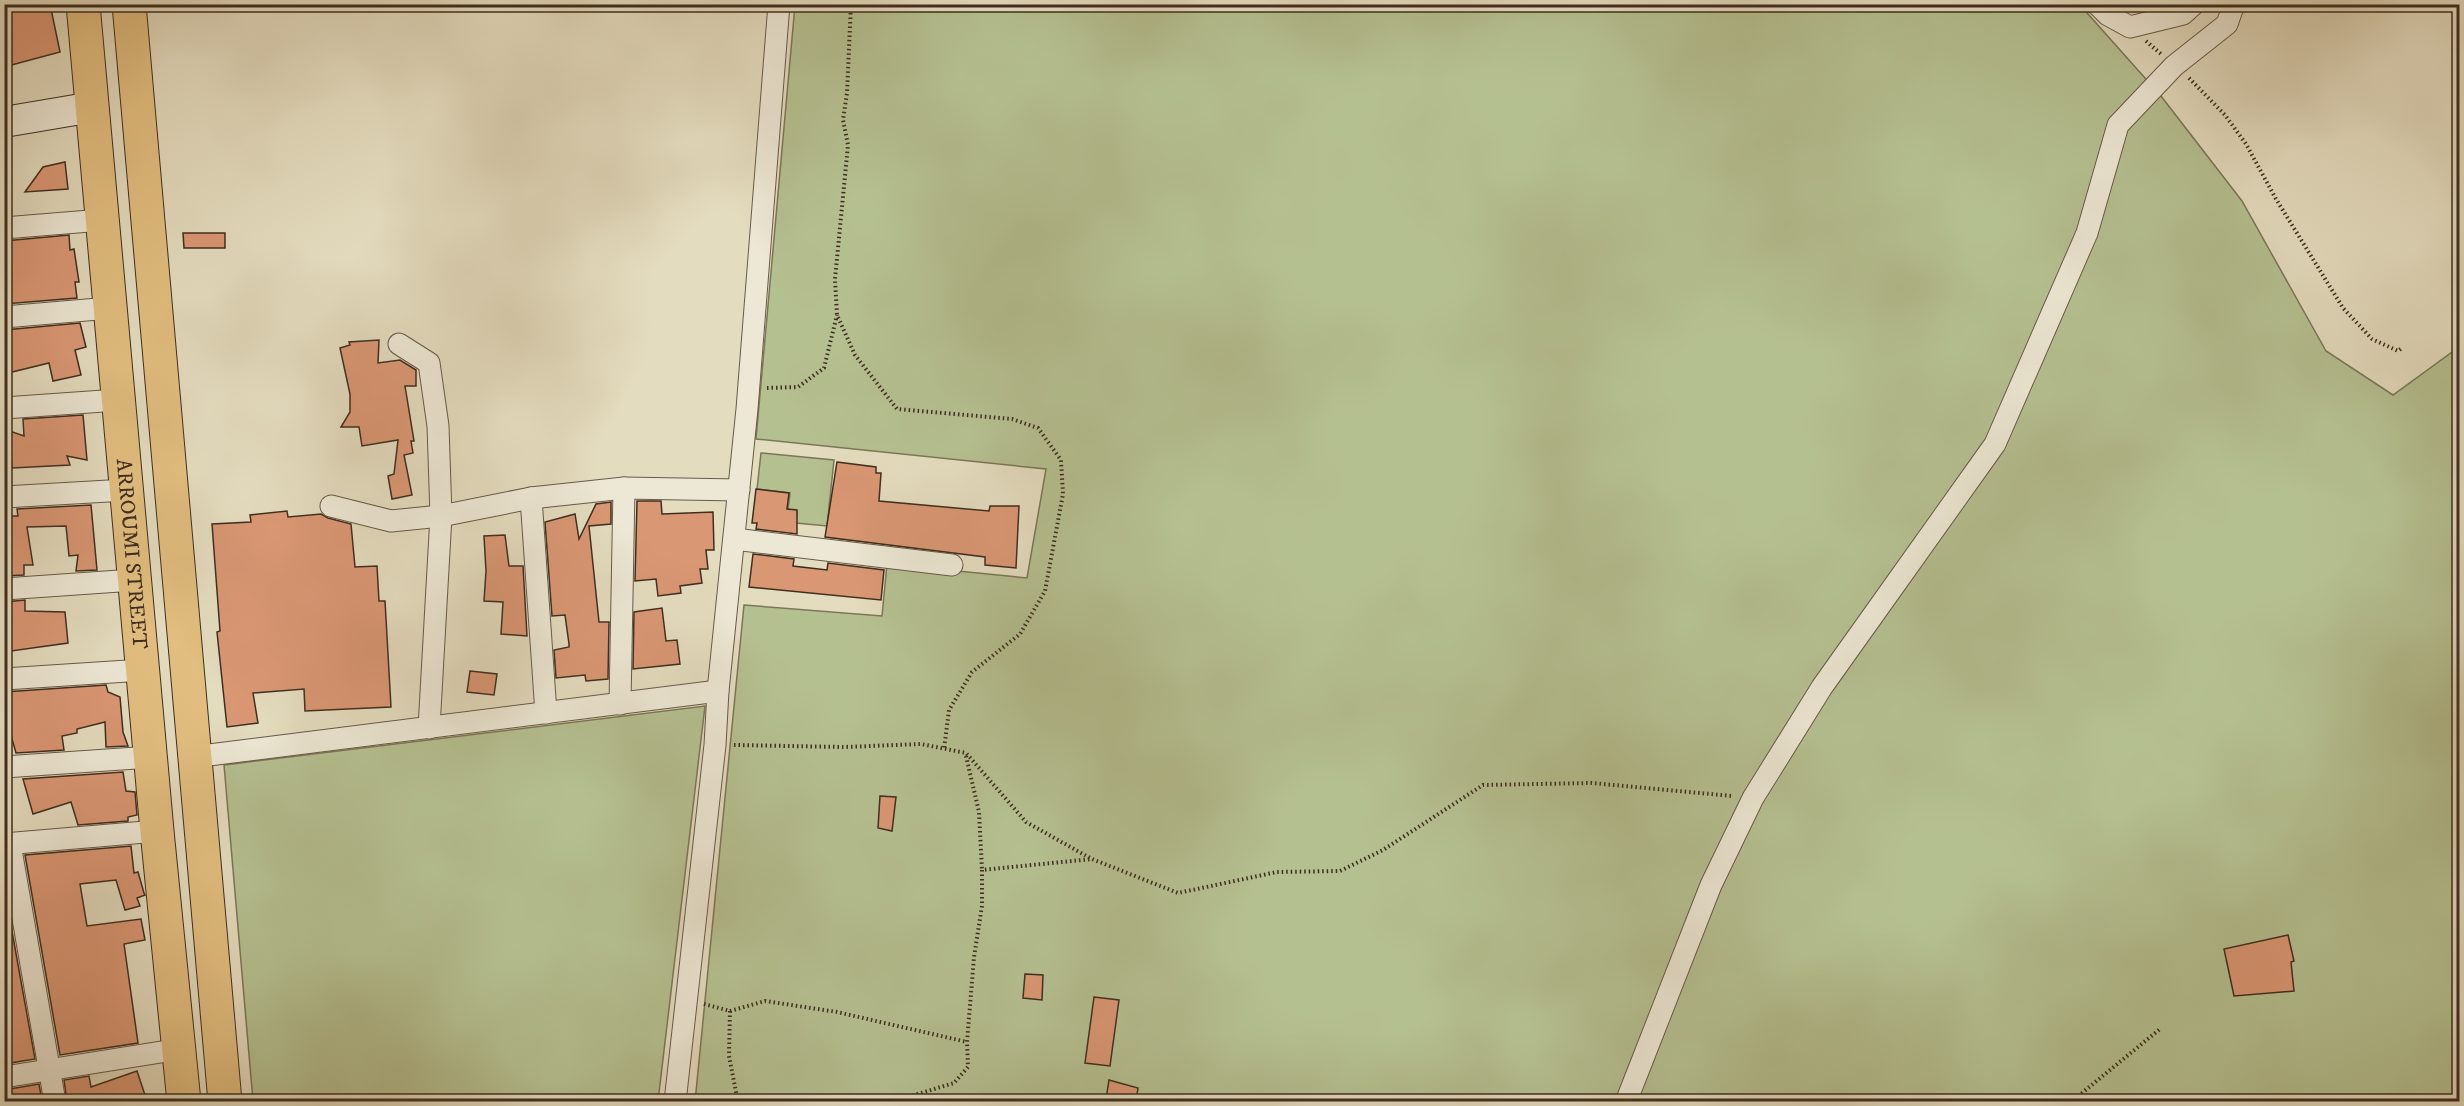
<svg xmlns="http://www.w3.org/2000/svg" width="2464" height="1106" font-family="'IM FELL DW Pica',serif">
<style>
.green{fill:#b5c091;stroke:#7a7758;stroke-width:1.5}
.building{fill:#da9774;stroke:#3f2e20;stroke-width:1.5}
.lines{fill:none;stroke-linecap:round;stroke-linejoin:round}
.street-casing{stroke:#685a48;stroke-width:23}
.secondary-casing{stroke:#3f2e20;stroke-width:32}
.primary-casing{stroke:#3f2e20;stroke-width:35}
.path{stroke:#3f2e20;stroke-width:4;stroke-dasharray:1.5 3;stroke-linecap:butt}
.street{stroke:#ede8d5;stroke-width:21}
.secondary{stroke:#ede8d5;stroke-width:30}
.primary{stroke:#e2be80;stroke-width:33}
.labels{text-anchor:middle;stroke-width:4.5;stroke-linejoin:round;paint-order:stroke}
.street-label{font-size:21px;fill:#3f2e20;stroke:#ede8d5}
</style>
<rect width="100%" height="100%" fill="#e4dcbf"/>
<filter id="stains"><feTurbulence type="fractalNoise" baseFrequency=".00333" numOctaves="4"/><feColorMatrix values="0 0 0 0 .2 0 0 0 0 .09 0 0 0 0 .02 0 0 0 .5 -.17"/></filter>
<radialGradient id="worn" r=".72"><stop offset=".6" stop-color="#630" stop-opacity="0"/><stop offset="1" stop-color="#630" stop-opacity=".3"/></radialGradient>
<!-- green -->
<g class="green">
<path d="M795 5H2080L2161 96 2242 201 2326 351 2393 395 2459 347V1101L695 1102 744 605 882 616 887 564 1027 578 1046 469 756 439Z"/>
<path d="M761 453 834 460 827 526 796 523 797 512 788 510 790 493 757 489Z"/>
<path d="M705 706 658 1101H253L224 765Z"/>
</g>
<!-- building -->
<g class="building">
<path d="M4 4H50L60 52 4 67Z"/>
<path d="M65 162 68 189 25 192 43 167Z"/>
<path d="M183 233H225V248H184Z"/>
<path d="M69 235 70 250 74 249 79 282H75L77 298 4 304V241Z"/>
<path d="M80 323 86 347 75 350 81 375 53 381 49 363 4 374V330Z"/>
<path d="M379 340 378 363 400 360 416 370V386H405L414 441H411L413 453 404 455 412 495 392 499 388 476 394 474 398 440 362 446 359 427H341L350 412V394L340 348 350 345 349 342Z"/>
<path d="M83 415 87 460 67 456 70 465 12 468 11 456H4V429L24 436 23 419Z"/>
<path d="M837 462 876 467V473H881L879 501 989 511 990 506H1019L1016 568 985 565V557L825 537Z"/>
<path d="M756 489 789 493 787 509 797 510V534L756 529 757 523H752Z"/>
<path d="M637 501H661L662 514 713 512 714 550H706L708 569H700L702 583 680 586 681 593 658 596 656 579 635 581Z"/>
<path d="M611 502V524L589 526 599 622H609L608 679 586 681 585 675 556 678 554 650 569 647V644L565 615 552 616 545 522 575 514 579 539 596 504Z"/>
<path d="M91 505 97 570 76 571 78 555 69 556 66 526 27 527 33 565H24V575L4 576V516H18L17 509Z"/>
<path d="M287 511 288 517 321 514 328 518 351 524 355 567 377 566 379 601H385L391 707 305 711 304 689 253 693 258 723 227 727 217 632 220 631 212 524 251 522 250 515Z"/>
<path d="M505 535 509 566H523L527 636 501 634 503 602 484 601 486 571 484 536Z"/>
<path d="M753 554 794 559 793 566 827 570 828 563 884 570 881 600 749 587Z"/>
<path d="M25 600V611L65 612 68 643 4 652V602Z"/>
<path d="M662 608 666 641 677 640 680 664 633 669 634 612Z"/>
<path d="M470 671 497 674 494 695 467 692Z"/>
<path d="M106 685 108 692 120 697 123 732 128 746 106 747 105 722 77 729V733L62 736 64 750 16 753 4 711V692Z"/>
<path d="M123 772 126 791 135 792 137 815 128 817V821L78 825 71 802 33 814 23 779Z"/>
<path d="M880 796 896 797 892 831 878 828Z"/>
<path d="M131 846 134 873 138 872 144 893 145 895 137 898 140 906 125 910 116 880 80 884 87 926 141 919 145 940 124 944 138 1043 60 1055 25 855Z"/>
<path d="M4 887 35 1059 4 1064Z"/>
<path d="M2288 935 2294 961 2291 962 2294 991 2234 996 2224 949Z"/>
<path d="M1025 974 1043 975 1042 1000 1023 998Z"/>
<path d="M1094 997 1119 1000 1110 1066 1085 1063Z"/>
<path d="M137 1071 145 1095 126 1101H67L64 1080 89 1076 91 1087Z"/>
<path d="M1109 1080 1138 1088 1136 1101 1106 1099Z"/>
<path d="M39 1084 42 1101H4V1090Z"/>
</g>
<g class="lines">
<defs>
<g id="street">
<path d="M2097 4 2108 15 2130 27 2183 14 2194 4"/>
<path d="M4 228 102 220"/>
<path d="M4 317 110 308"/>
<path d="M399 344 429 363 438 426 441 516 429 728"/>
<path d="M4 408 118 400"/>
<path d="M4 497 126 490"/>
<path d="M531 498 546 713"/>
<path d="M331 506 391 521 441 516 531 498 624 488 739 490"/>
<path d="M734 539 952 565"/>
<path d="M4 589 134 580"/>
<path d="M4 679 143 670"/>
<path d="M620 704 624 488"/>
<path d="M193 757 718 691"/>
<path d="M4 767 151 757"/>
<path d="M4 844 157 831"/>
<path d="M10 844 55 1102"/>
<path d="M4 1077 180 1049"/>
<path d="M675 1102 715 745 718 691 747 409 779 4"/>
<path d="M1626 1102 1711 885 1753 798 1822 687 1995 444 2087 233 2118 125 2174 66 2227 24 2234 4"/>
</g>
<path id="secondary" d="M4 122 93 107"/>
<g id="primary">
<path id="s1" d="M83 4 157 831 184 1102"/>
<path d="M129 4 225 1102"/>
</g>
</defs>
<!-- street casing -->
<use href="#street" class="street-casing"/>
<!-- secondary casing -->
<use href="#secondary" class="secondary-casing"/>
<!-- primary casing -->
<use href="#primary" class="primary-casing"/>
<!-- path -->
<g class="path">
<path d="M851 4 847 93 843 120 848 145 835 279 837 315 855 355 897 409 1012 419 1038 428 1061 460 1063 494 1045 591 1020 634 972 672 949 710 944 749"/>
<path d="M2146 41 2161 54"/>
<path d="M2189 78 2225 115 2246 144 2276 199 2343 308 2372 339 2398 351 2403 347"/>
<path d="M767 388 798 387 824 368 837 315"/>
<path d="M734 745 844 747 921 744 966 753 1026 822 1090 858"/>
<path d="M966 756 979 812 982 870"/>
<path d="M704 1004 730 1011 729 1056 738 1102"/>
<path d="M730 1011 765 1001 837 1012 967 1042 974 957 982 906V870L1092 859 1178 893 1277 872 1340 871 1383 850 1483 785 1592 783 1732 796"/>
<path d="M891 1102 954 1083 968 1067 967 1042"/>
<path d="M2071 1102 2160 1029"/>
</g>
<!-- street -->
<use href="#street" class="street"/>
<!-- secondary -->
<use href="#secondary" class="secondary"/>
<!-- primary -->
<use href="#primary" class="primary"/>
</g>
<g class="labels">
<!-- street labels -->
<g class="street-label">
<text dy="7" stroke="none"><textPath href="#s1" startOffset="552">ARROUMI STREET</textPath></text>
</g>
</g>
<!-- margin -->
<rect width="2464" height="1106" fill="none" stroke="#e4dcbf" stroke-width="24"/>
<rect x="6" y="6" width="2452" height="1094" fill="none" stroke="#3f2e20" stroke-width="3"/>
<rect x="12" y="12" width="2440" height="1082" fill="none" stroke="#3f2e20" stroke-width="1.5"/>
<rect width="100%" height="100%" filter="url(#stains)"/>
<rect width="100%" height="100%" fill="url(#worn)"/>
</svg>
